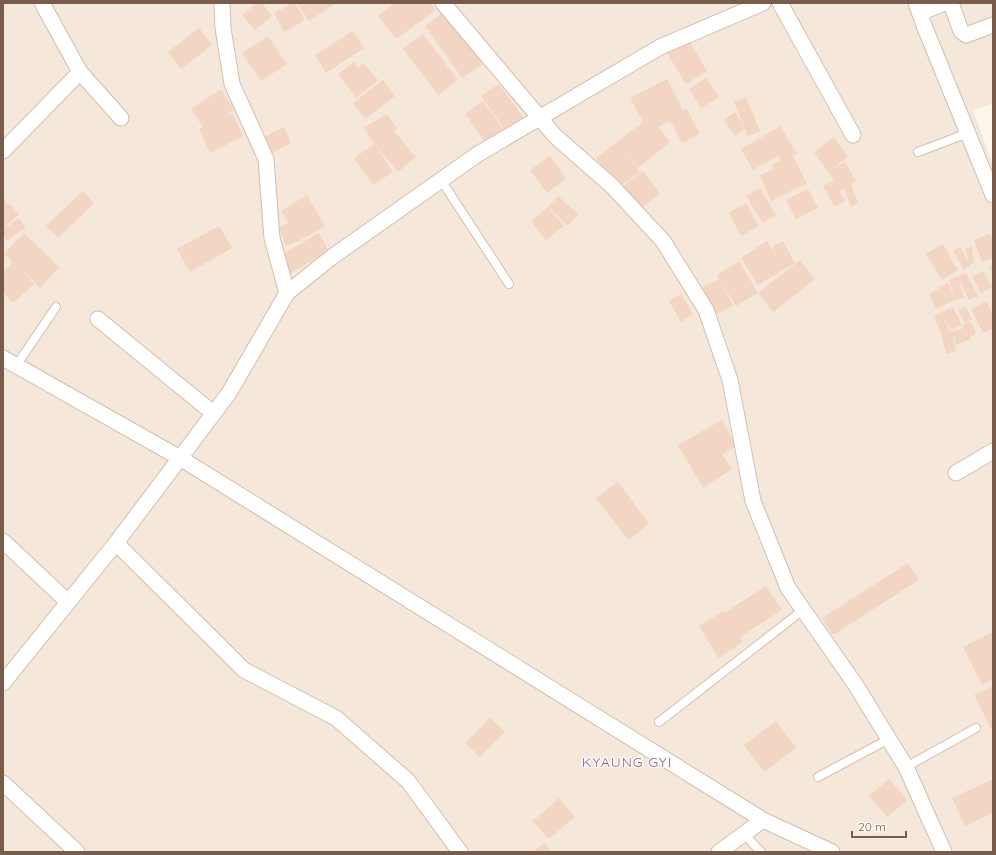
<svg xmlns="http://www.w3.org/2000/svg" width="996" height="855" font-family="Quicksand,sans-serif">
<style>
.residential{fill:#f5e8da}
.building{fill:#f3d5c3}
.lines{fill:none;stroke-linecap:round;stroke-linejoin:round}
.service-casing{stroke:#d1beb0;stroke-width:10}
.minor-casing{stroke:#d1beb0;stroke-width:17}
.service{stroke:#fff;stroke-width:8}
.minor{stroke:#fff;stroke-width:15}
.labels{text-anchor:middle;stroke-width:3;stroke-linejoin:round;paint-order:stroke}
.quarter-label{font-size:14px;letter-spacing:1px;fill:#846695;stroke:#fffaf3}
</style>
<rect width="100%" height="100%" fill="#fdf6ec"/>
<!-- residential -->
<path class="residential" d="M3 3H993V103L973 110 993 165V852H3Z"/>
<!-- building -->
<g class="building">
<path d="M257 3H262L272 16 255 30 242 15Z"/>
<path d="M293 3H295L305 20 284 32 274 13Z"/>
<path d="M297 3H332L333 5 309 21Z"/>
<path d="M395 3H431L436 10 396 39 378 16Z"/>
<path d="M445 11 483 64 462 78 425 26Z"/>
<path d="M199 28 212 45 181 69 168 52Z"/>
<path d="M353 31 364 48 326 73 315 55Z"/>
<path d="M423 34 458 80 438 95 403 49Z"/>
<path d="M268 36 287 64 261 81 242 53Z"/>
<path d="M687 37 707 71 686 84 665 50Z"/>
<path d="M354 62 358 68 363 63 378 80 356 98 338 74Z"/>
<path d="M706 78 719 97 701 108 689 89Z"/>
<path d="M667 79 683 110 686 108 700 134 682 143 670 121 658 127 670 142 638 168 622 148 640 172 617 188 596 158 643 122 630 98Z"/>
<path d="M383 80 395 96 365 119 353 103Z"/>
<path d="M499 84 526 121 508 134 481 96Z"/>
<path d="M221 89 234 110 225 116 232 113 243 136 210 153 199 129 203 127 191 109Z"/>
<path d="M746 97 760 131 748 136 745 129 735 136 724 120 735 112 744 126 734 102Z"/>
<path d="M483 101 503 129 485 142 465 114Z"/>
<path d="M387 114 397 129 394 131 416 157 398 172 375 145 393 172 373 185 354 158 374 144 364 128Z"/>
<path d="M780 126 797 154 793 156 807 183 771 201 760 175 774 169 772 165 780 160 778 156 753 170 741 149Z"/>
<path d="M284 127 291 143 272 153 264 137Z"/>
<path d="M834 137 848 157 829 171 845 162 856 181 851 184 858 204 851 206 844 188 839 191 845 201 835 207 823 186 834 180 814 152Z"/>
<path d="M550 156 566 179 547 193 530 170Z"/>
<path d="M643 171 660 193 639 210 622 187Z"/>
<path d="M760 188 776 215 763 223 746 196Z"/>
<path d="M808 189 818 208 796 219 786 200Z"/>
<path d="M83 191 94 203 58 238 46 226Z"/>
<path d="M307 195 325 226 299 241 286 246 279 227 289 223 281 211Z"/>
<path d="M558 196 578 214 568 226 548 207 564 226 546 240 531 221 548 207Z"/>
<path d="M3 198 8 205 10 204 19 214 3 229Z"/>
<path d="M746 203 759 226 741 236 729 213Z"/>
<path d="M19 218 26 227 7 241 3 235V230Z"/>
<path d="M219 226 232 248 190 272 177 249Z"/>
<path d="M24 233 59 267 40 288 23 271 34 284 13 303 3 292V272L13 262 4 254Z"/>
<path d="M319 233 329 251 289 274 279 256Z"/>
<path d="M990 234 993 242V258L982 262 974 240Z"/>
<path d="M767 241 780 262 772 247 783 241 795 263 758 285 741 258Z"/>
<path d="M943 244 958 270 942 280 926 254Z"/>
<path d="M960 247 968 261 966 248 972 247 974 263 970 264 971 265 964 270 953 251Z"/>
<path d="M800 260 815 279 773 312 758 293 736 306 721 282 733 306 715 315 701 288 719 279 717 275 739 261 758 293Z"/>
<path d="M993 265V275L989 267Z"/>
<path d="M983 271 992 287 981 293 972 277Z"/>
<path d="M966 273 978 296 969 300 958 277 964 298 956 300 949 280Z"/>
<path d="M948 283 956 300 936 309 929 294 938 289 942 297 938 287Z"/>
<path d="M681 294 693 314 681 322 669 301Z"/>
<path d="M986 301 993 314V329L983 333 971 309Z"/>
<path d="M965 306 972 319 965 323 958 310Z"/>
<path d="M953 307 962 325 951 330 943 316 949 330 941 333 951 330V332L964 328 962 325 971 321 976 334 970 337 971 339 956 345 952 334 956 351 946 354 941 333 934 316Z"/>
<path d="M722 420 736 446 722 454 732 469 703 488 678 445Z"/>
<path d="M618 482 649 524 628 540 596 498Z"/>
<path d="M908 563 919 580 833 635 822 618Z"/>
<path d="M766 586 782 610 740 637 743 642 719 658 699 626 723 611 724 613Z"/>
<path d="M993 632V679L982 685 963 647Z"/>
<path d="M993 686V733L974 695Z"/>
<path d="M490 718 505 732 480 757 465 743Z"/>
<path d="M776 721 796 748 764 772 744 745Z"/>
<path d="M889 779 907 800 887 817 869 796Z"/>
<path d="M993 779V813L965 826 952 798Z"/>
<path d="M559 798 575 817 549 839 533 821Z"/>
<path d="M545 843 551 852H532Z"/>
</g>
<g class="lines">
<defs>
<g id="service">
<path d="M918 152 968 133"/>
<path d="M441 180 509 284"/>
<path d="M16 366 56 307"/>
<path d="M659 722 803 610"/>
<path d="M906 767 976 728"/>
<path d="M818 777 889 739"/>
<path d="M744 834 761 852"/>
</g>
<g id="minor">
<path d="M42 3 80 72 121 118"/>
<path d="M222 3 223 28 232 84 266 159 272 238 287 293"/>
<path d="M443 3 555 136 612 186 663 241 706 310 730 380 753 501 788 588 855 684 906 767 944 852"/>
<path d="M780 3 853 135"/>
<path d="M916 3 925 28 993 195"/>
<path d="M951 3 961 31 966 35 993 25"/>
<path d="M920 13 944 3"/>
<path d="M3 151 80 72"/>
<path d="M98 319 213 413"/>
<path d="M3 358 180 458 763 820 832 852"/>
<path d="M956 473 993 451"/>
<path d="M3 541 68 602"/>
<path d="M116 543 244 670 336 718 408 781 460 852"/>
<path d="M3 683 116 543 229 393 287 293 332 257 478 154 660 47 763 3"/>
<path d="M3 783 77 852"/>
<path d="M719 852 763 820"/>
</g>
</defs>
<!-- service casing -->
<use href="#service" class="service-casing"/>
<!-- minor casing -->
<use href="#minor" class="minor-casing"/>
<!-- service -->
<use href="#service" class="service"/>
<!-- minor -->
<use href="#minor" class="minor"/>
</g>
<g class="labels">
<!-- quarter labels -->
<g class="quarter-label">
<text x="627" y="767">KYAUNG GYI</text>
</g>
</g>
<!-- border -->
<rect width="996" height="855" fill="none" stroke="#7a5c4d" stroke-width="8"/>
<!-- scale -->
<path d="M852 831v6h54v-6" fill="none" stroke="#7a5c4d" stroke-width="2"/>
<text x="858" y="831" font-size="12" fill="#7a5c4d" stroke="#fffaf3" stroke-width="3" paint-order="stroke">20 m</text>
</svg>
